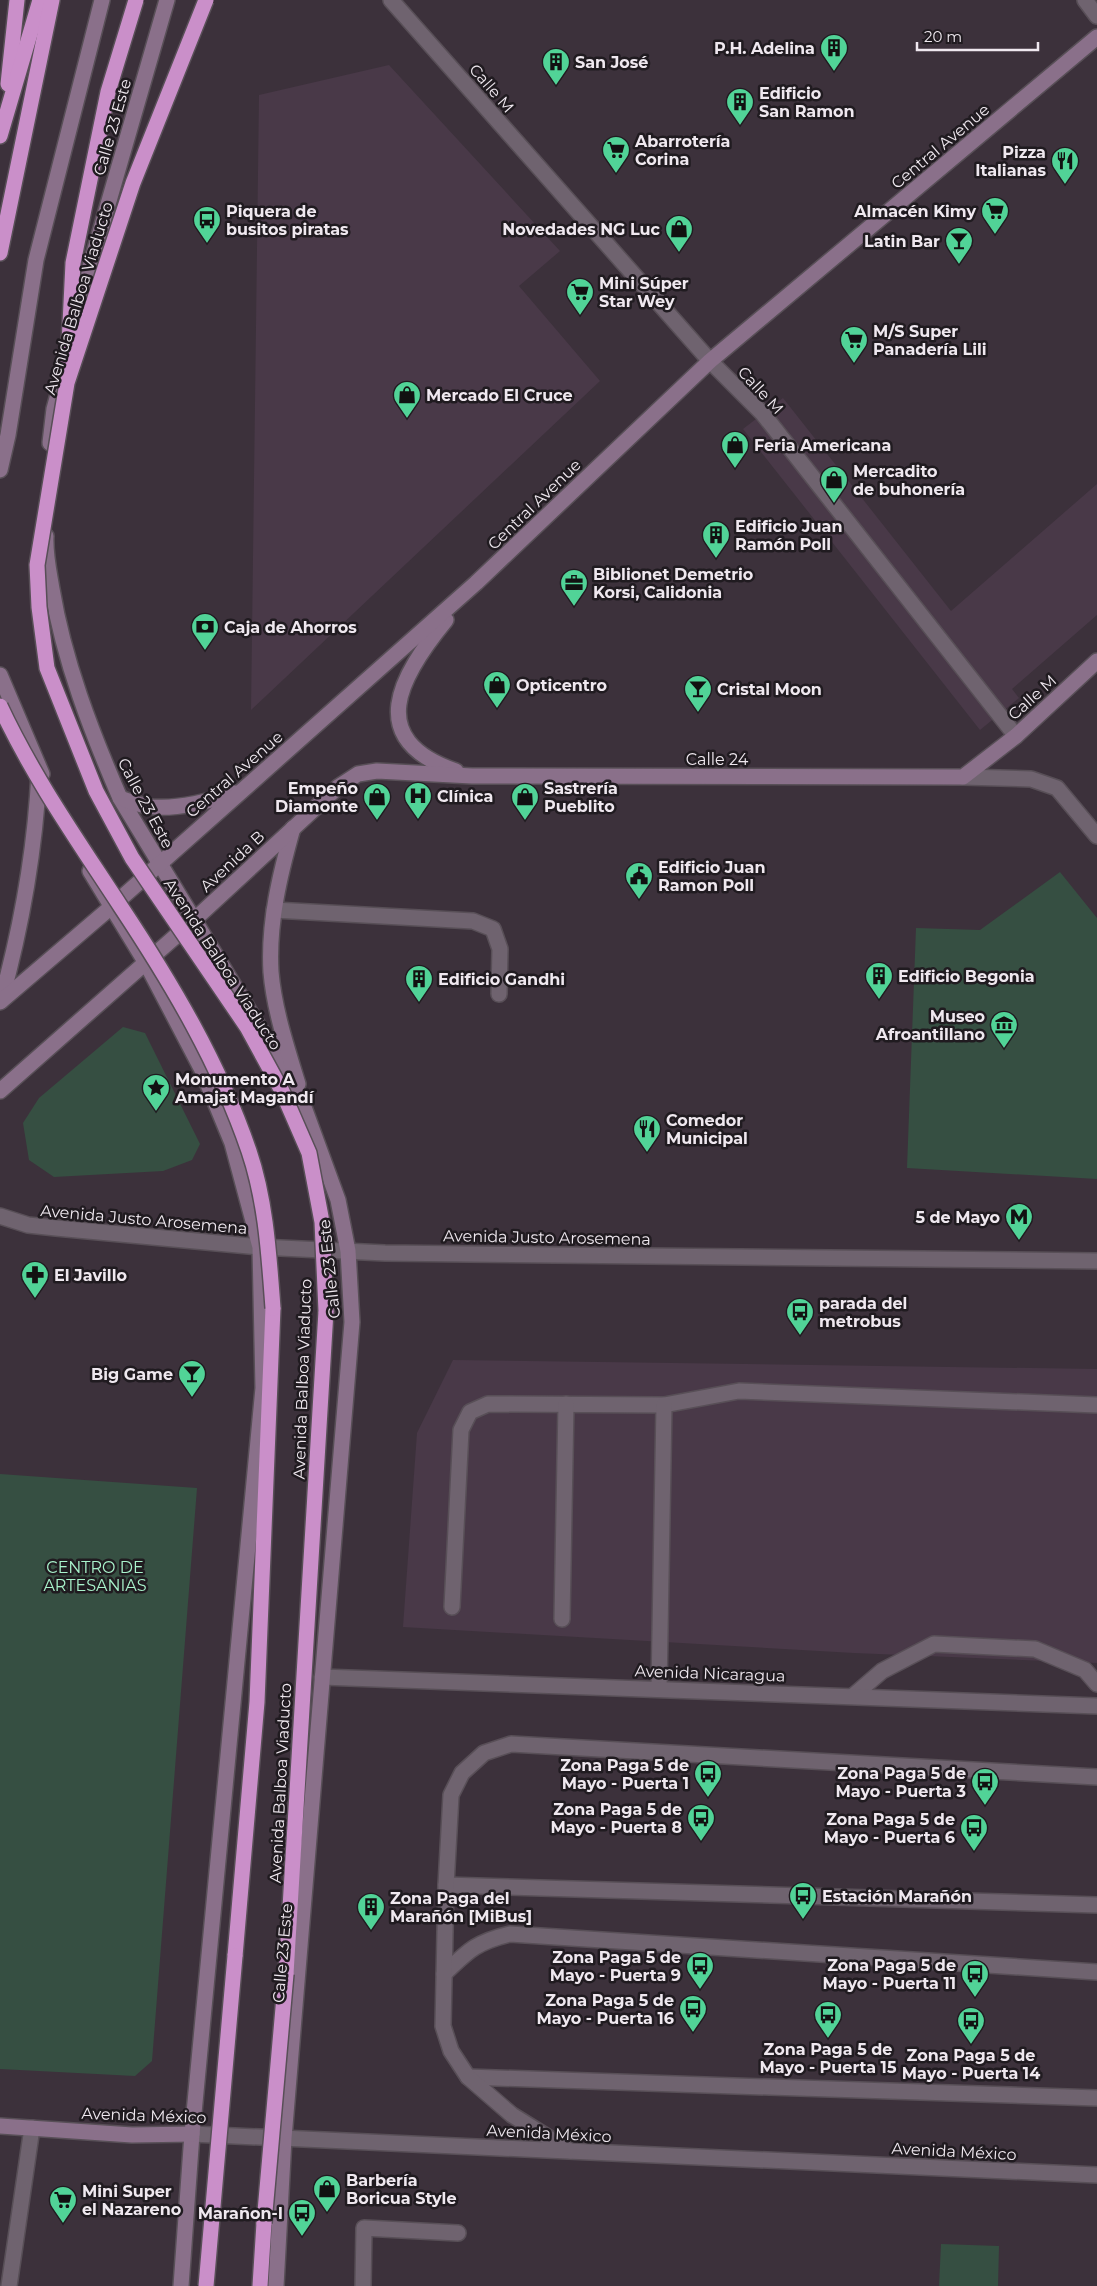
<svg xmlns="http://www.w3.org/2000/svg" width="1097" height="2286" font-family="Montserrat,sans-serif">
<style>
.built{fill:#493948}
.green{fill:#364f42}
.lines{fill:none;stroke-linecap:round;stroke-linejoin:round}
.lane-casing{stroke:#584f57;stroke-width:18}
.street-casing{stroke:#584f57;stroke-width:18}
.secondary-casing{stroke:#584f57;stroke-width:18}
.highway-casing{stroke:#584f57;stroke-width:18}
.lane{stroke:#6f636f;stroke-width:15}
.street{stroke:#6f636f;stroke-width:15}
.secondary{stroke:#8a708a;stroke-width:15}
.highway{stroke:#ca8fc9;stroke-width:15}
.highway-bridge-casing{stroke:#584f57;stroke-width:18;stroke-linecap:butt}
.highway-bridge{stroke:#ca8fc9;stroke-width:15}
.labels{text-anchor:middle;stroke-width:5;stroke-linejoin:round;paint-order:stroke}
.poi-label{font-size:16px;font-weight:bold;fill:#efe8ef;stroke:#201b20;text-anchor:start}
.street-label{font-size:16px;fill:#efe8ef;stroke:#201b20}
.park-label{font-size:16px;fill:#a9f4cc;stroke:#201b20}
</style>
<rect width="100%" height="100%" fill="#3c313b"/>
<!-- built -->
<g class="built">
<path d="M389 65 560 251 519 286 600 381 251 710 259 95Z"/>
<path d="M783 398 951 611 1097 484V615L1012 689 1019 698 980 730 743 429Z"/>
<path d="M453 1360 1097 1369V1663L854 1653 403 1627 417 1433Z"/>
</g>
<!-- green -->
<g class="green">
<path d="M1060 872 1097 918V1179L907 1168 916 928 980 930Z"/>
<path d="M123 1027 145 1033 200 1144 192 1160 163 1171 54 1177 29 1160 23 1123 39 1098Z"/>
<path d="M0 1474 197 1488 152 2061 135 2076 0 2069Z"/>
<path d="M941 2244 999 2246 998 2286H939Z"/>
</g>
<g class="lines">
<defs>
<g id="lane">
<path d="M274 910 473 921 493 929 500 949 499 994"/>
<path d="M452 1607 461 1430 470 1412 488 1404 664 1405 739 1391 1097 1405"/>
<path d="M562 1619 566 1404"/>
<path d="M659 1689 664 1405"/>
<path d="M853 1696 882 1671 934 1644 1035 1649 1085 1670 1097 1684"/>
<path d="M446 1885 1097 1905"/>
<path d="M444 1974C468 1951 476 1942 510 1934L1097 1972"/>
<path d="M468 2077 1097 2098"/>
<path d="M570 2151 512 2115 468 2077 451 2051 443 2026 446 1885 451 1795 462 1773 484 1753 511 1744 1097 1777"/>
<path d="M9 2286 32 2128"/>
<path d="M363 2286 364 2228 458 2233"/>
</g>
<g id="street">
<path d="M391 0 710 361 763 414 1016 736"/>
<path d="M1085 0 1097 16"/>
<path d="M963 777 1031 779 1057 788 1097 836"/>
<path d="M0 1216 28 1225 56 1228 260 1247 385 1253 1097 1261"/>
<path d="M322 1677 1097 1706"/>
<path d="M192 2134 1097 2175"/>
</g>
<g id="secondary">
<path d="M74 331 85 284 167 0"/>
<path d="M50 443 54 409 62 380"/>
<path d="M0 470 8 435 36 260 102 0"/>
<path d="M46 536C45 554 49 571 52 589 64 661 91 731 120 798L261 1030 304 1107 338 1200 348 1251 352 1322 284 2138 276 2286"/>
<path d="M446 620C400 676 363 739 456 771"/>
<path d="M0 675 42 774"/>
<path d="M120 798C128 801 137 804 146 806 173 811 210 801 235 793"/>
<path d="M293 828C280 874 268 923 271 972 274 1009 287 1048 298 1084"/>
<path d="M90 871 146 963 201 1068 232 1143 260 1247 263 1388 192 2134 181 2286"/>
<path d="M1 1001C22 925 35 851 39 773"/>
<path d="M0 1002 110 908 476 583 710 361 1097 37"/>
<path d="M0 1091 194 920 338 787 358 774 377 771 472 776 963 777 1016 736 1097 661"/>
<path d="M0 2126 132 2135 192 2134"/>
</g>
<g id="highway">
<path d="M8 84 17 0"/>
<path d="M0 136 40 0"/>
<path d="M0 253 52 0"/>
<path d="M235 1956 257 1702 273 1308"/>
<path d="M286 1974 326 1311"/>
<path d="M260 2286 264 2223"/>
</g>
</defs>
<!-- lane casing -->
<use href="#lane" class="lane-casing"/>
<!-- street casing -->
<use href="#street" class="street-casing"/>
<!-- secondary casing -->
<use href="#secondary" class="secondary-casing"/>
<!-- highway casing -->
<use href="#highway" class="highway-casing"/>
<!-- lane -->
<use href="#lane" class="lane"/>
<!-- street -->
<use href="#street" class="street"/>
<!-- secondary -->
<use href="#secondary" class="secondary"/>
<!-- highway -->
<use href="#highway" class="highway"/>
<defs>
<g id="highway-bridge">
<path d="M206 0 133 183 67 383 37 565 39 607 47 668 96 791 132 858 247 1027 282 1091 309 1153 322 1222 326 1311"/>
<path d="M68 364 73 263 108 92 136 0"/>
<path d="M0 706C33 777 78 841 121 907 172 984 219 1063 249 1151 266 1201 269 1255 273 1308"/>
<path d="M264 2223 286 1974"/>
<path d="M206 2286 235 1956"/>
</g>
</defs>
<!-- highway-bridge casing -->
<use href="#highway-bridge" class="highway-bridge-casing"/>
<!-- highway-bridge -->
<use href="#highway-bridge" class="highway-bridge"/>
</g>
<!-- icons -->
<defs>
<symbol id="building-pin" viewBox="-11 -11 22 30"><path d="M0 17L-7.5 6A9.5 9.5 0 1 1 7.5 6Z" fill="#51d397" stroke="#201b20"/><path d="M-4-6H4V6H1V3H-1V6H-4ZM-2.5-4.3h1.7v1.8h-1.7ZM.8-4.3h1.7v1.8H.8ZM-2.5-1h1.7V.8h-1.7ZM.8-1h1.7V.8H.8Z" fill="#111"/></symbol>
<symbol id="supermarket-pin" viewBox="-11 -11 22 30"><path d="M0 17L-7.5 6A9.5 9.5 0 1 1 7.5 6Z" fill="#51d397" stroke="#201b20"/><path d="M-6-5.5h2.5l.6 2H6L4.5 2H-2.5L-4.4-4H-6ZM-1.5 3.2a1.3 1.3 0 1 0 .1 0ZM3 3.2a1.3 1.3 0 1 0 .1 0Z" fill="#111"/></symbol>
<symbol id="restaurant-pin" viewBox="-11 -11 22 30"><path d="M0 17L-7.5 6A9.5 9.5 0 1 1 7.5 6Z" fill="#51d397" stroke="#201b20"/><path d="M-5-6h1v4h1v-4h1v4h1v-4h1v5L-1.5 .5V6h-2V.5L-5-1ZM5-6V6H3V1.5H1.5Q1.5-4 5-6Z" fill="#111"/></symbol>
<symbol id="bus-pin" viewBox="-11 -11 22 30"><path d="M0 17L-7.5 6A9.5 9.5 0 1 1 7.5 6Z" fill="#51d397" stroke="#201b20"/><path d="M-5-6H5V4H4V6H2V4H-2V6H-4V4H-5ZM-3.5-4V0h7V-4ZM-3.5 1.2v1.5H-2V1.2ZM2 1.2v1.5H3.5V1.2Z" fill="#111"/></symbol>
<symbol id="shop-pin" viewBox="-11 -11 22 30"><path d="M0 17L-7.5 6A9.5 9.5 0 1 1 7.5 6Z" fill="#51d397" stroke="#201b20"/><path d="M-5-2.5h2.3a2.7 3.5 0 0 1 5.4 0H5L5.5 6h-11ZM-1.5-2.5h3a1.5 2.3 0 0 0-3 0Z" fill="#111"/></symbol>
<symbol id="bar-pin" viewBox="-11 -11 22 30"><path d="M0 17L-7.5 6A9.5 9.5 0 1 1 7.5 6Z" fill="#51d397" stroke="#201b20"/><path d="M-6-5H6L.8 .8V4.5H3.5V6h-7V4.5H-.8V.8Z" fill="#111"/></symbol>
<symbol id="office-pin" viewBox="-11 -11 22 30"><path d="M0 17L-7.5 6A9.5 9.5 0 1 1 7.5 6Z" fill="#51d397" stroke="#201b20"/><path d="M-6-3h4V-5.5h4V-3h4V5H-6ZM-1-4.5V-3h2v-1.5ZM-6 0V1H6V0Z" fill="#111"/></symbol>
<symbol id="bank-pin" viewBox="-11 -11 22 30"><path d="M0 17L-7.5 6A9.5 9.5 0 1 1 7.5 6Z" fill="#51d397" stroke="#201b20"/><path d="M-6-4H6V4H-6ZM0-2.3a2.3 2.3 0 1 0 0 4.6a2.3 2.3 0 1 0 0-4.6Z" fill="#111"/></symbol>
<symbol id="hospital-pin" viewBox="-11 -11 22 30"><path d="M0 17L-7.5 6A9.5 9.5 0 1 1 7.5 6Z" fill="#51d397" stroke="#201b20"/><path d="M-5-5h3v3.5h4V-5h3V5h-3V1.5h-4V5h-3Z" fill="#111"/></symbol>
<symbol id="civic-pin" viewBox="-11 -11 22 30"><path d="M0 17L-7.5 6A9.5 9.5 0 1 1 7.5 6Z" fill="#51d397" stroke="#201b20"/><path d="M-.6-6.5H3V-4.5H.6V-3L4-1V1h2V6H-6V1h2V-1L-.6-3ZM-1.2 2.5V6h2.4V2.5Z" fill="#111"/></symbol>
<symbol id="museum-pin" viewBox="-11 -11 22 30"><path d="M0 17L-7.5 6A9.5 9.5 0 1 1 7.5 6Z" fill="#51d397" stroke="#201b20"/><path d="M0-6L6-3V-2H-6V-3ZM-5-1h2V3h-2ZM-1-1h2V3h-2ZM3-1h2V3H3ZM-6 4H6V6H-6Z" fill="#111"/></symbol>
<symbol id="sight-pin" viewBox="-11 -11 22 30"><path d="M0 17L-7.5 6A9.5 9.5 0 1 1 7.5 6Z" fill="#51d397" stroke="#201b20"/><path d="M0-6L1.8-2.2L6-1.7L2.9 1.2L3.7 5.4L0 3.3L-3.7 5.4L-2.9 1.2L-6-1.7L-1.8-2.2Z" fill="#111"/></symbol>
<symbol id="metro-pin" viewBox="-11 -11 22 30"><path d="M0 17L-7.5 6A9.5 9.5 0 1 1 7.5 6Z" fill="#51d397" stroke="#201b20"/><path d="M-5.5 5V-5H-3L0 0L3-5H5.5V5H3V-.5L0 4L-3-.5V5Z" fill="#111"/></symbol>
<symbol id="pharmacy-pin" viewBox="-11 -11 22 30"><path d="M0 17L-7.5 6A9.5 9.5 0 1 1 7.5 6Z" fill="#51d397" stroke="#201b20"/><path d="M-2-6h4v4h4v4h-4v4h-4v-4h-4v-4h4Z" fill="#111"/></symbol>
</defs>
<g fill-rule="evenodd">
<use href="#building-pin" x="818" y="32" width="32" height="43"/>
<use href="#building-pin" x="540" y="46" width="32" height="43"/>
<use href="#building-pin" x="724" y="86" width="32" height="43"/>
<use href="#supermarket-pin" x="600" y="134" width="32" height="43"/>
<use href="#restaurant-pin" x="1049" y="145" width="32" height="43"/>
<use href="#supermarket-pin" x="979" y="195" width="32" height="43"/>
<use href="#bus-pin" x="191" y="204" width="32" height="43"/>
<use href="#shop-pin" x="663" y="213" width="32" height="43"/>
<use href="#bar-pin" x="943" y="225" width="32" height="43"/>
<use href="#supermarket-pin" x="564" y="276" width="32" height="43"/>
<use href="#supermarket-pin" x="838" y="324" width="32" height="43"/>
<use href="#shop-pin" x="391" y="379" width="32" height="43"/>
<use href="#shop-pin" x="719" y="429" width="32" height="43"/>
<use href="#shop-pin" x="818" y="464" width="32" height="43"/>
<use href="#building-pin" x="700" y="519" width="32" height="43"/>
<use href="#office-pin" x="558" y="567" width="32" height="43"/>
<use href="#bank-pin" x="189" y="611" width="32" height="43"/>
<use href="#shop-pin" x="481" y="669" width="32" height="43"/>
<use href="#bar-pin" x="682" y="673" width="32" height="43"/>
<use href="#hospital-pin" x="402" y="780" width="32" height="43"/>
<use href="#shop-pin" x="361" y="781" width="32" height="43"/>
<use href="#shop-pin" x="509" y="781" width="32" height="43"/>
<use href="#civic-pin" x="623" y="860" width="32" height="43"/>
<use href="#building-pin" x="863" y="960" width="32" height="43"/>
<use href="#building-pin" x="403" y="963" width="32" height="43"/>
<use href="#museum-pin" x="988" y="1009" width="32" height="43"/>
<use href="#sight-pin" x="140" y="1072" width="32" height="43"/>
<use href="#restaurant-pin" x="631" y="1113" width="32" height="43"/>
<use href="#metro-pin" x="1003" y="1201" width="32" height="43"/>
<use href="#pharmacy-pin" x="19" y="1259" width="32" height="43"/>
<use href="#bus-pin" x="784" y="1296" width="32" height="43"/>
<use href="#bar-pin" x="176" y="1358" width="32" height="43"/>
<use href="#bus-pin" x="692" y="1758" width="32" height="43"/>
<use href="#bus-pin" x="969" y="1766" width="32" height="43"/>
<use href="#bus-pin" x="685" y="1802" width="32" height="43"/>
<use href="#bus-pin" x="958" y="1812" width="32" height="43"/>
<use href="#bus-pin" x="787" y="1880" width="32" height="43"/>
<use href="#building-pin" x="355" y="1891" width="32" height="43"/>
<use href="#bus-pin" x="684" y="1950" width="32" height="43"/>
<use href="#bus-pin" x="959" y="1958" width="32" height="43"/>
<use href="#bus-pin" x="677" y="1993" width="32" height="43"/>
<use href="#bus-pin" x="812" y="1999" width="32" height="43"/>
<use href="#bus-pin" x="955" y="2005" width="32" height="43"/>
<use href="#shop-pin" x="311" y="2173" width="32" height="43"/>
<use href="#supermarket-pin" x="47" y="2184" width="32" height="43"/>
<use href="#bus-pin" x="286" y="2197" width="32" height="43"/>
</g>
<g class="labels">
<!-- poi labels -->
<g class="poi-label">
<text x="815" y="54" text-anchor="end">P.H. Adelina</text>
<text x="575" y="68">San José</text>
<text x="759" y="99">Edificio<tspan x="759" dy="18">San Ramon</tspan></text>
<text x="635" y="147">Abarrotería<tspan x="635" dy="18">Corina</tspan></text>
<text x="1046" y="158" text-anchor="end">Pizza<tspan x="1046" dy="18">Italianas</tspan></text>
<text x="226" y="217">Piquera de<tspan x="226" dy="18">busitos piratas</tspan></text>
<text x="976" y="217" text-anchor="end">Almacén Kimy</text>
<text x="660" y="235" text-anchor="end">Novedades NG Luc</text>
<text x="940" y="247" text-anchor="end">Latin Bar</text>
<text x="599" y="289">Mini Súper<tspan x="599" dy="18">Star Wey</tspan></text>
<text x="873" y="337">M/S Super<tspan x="873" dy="18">Panadería Lili</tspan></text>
<text x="426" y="401">Mercado El Cruce</text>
<text x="754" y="451">Feria Americana</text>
<text x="853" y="477">Mercadito<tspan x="853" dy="18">de buhonería</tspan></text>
<text x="735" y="532">Edificio Juan<tspan x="735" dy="18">Ramón Poll</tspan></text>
<text x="593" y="580">Biblionet Demetrio<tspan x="593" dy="18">Korsi, Calidonia</tspan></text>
<text x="224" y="633">Caja de Ahorros</text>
<text x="516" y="691">Opticentro</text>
<text x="717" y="695">Cristal Moon</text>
<text x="358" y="794" text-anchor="end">Empeño<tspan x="358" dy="18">Diamonte</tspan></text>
<text x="544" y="794">Sastrería<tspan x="544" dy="18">Pueblito</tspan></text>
<text x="437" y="802">Clínica</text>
<text x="658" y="873">Edificio Juan<tspan x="658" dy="18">Ramon Poll</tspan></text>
<text x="898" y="982">Edificio Begonia</text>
<text x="438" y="985">Edificio Gandhi</text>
<text x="985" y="1022" text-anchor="end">Museo<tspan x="985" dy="18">Afroantillano</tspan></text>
<text x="175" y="1085">Monumento A<tspan x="175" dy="18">Amajat Magandí</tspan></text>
<text x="666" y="1126">Comedor<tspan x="666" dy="18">Municipal</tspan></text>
<text x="1000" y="1223" text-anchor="end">5 de Mayo</text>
<text x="54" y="1281">El Javillo</text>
<text x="819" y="1309">parada del<tspan x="819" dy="18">metrobus</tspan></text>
<text x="173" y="1380" text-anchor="end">Big Game</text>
<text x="689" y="1771" text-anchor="end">Zona Paga 5 de<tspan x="689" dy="18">Mayo - Puerta 1</tspan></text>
<text x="966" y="1779" text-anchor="end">Zona Paga 5 de<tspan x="966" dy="18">Mayo - Puerta 3</tspan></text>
<text x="682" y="1815" text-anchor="end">Zona Paga 5 de<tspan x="682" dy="18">Mayo - Puerta 8</tspan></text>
<text x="955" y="1825" text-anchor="end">Zona Paga 5 de<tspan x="955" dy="18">Mayo - Puerta 6</tspan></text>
<text x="822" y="1902">Estación Marañón</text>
<text x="390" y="1904">Zona Paga del<tspan x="390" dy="18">Marañón [MiBus]</tspan></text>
<text x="681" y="1963" text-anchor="end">Zona Paga 5 de<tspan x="681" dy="18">Mayo - Puerta 9</tspan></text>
<text x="956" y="1971" text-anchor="end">Zona Paga 5 de<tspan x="956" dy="18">Mayo - Puerta 11</tspan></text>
<text x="674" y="2006" text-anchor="end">Zona Paga 5 de<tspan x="674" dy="18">Mayo - Puerta 16</tspan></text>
<text x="828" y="2055" text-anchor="middle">Zona Paga 5 de<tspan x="828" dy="18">Mayo - Puerta 15</tspan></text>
<text x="971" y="2061" text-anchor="middle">Zona Paga 5 de<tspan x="971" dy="18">Mayo - Puerta 14</tspan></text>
<text x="346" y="2186">Barbería<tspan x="346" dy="18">Boricua Style</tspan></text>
<text x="82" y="2197">Mini Super<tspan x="82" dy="18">el Nazareno</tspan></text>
<text x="283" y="2219" text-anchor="end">Marañon-I</text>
</g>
<!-- street labels -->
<g class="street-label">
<text transform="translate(492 88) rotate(49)" y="6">Calle M</text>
<text transform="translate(112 127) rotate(-74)" y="6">Calle 23 Este</text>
<text transform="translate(940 146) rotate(-40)" y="6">Central Avenue</text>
<text transform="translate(78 298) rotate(-73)" y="6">Avenida Balboa Viaducto</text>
<text transform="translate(761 390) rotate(47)" y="6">Calle M</text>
<text transform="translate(534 504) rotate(-44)" y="6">Central Avenue</text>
<text transform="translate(1032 697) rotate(-42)" y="6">Calle M</text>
<text x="717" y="765">Calle 24</text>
<text transform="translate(234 774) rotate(-41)" y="6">Central Avenue</text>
<text transform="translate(146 803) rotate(62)" y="6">Calle 23 Este</text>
<text transform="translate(232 861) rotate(-43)" y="6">Avenida B</text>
<text transform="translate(223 964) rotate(57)" y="6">Avenida Balboa Viaducto</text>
<text transform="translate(144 1219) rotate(5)" y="6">Avenida Justo Arosemena</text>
<text transform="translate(547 1237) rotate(1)" y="6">Avenida Justo Arosemena</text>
<text transform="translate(329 1269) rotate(-96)" y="6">Calle 23 Este</text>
<text transform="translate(302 1379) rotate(-88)" y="6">Avenida Balboa Viaducto</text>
<text transform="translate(710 1673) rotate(2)" y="6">Avenida Nicaragua</text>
<text transform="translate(280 1783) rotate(-87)" y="6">Avenida Balboa Viaducto</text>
<text transform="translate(282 1953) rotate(-85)" y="6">Calle 23 Este</text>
<text transform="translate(144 2115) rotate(2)" y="6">Avenida México</text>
<text transform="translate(549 2133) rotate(3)" y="6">Avenida México</text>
<text transform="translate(954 2151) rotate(3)" y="6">Avenida México</text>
</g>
<!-- park labels -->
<g class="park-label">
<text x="95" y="1573">CENTRO DE<tspan x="95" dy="18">ARTESANIAS</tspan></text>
</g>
</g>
<!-- scale -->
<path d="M917 42v8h121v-8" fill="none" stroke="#efe8ef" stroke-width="2.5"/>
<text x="924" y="42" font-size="15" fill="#efe8ef" stroke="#201b20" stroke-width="4" paint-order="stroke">20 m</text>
</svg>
